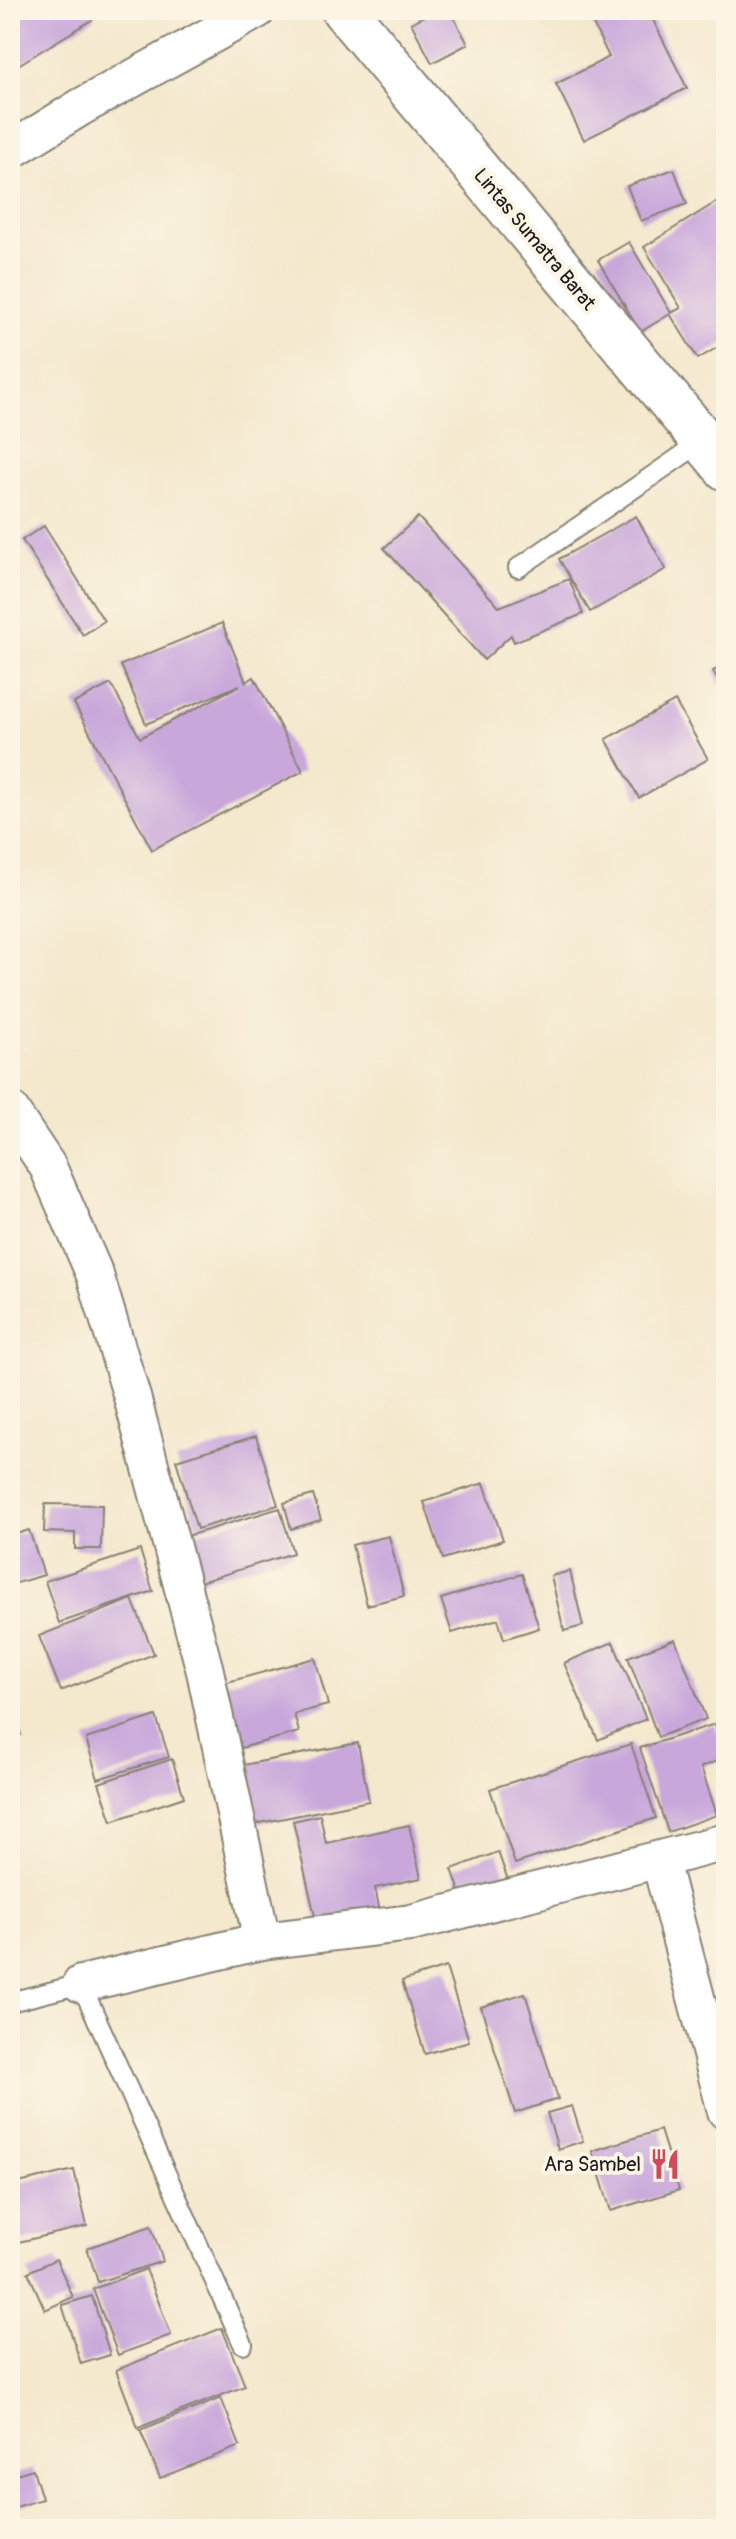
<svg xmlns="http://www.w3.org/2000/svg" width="736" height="2539" font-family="Pangolin,sans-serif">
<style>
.building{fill:#c9a7db}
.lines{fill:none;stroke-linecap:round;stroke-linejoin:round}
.service-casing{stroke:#888274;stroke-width:22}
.minor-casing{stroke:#888274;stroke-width:40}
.trunk-casing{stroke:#888274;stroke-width:48}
.service{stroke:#fff;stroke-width:18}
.minor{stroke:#fff;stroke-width:36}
.trunk{stroke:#fff;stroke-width:44}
.labels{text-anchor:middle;stroke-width:8;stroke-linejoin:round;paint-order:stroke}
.street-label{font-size:20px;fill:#1c1c1c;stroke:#fcf5e5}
.poi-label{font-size:20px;fill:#1c1c1c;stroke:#fcf5e5;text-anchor:end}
</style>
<rect width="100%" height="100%" fill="#fcf5e5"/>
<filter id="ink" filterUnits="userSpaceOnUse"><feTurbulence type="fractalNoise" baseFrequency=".0125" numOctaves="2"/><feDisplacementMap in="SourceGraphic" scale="16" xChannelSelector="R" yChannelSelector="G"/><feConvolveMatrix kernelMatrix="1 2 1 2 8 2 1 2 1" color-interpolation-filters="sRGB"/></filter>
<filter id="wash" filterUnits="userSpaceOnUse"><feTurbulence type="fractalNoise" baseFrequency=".006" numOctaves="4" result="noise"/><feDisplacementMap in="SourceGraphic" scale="32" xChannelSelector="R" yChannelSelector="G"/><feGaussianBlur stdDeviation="1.8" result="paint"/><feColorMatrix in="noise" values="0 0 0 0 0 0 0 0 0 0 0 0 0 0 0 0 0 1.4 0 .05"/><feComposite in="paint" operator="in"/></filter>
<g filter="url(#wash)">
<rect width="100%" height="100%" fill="#f4e8cd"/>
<g id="blocks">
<!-- building -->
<g class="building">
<path d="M12 10H90L95 18 10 70Z"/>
<path d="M435 10H450L468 44 432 63 411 23Z"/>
<path d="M596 10H648L687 88 584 140 556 84 609 57 588 14Z"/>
<path d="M674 169 687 204 641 221 627 186Z"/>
<path d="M723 198 726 203V342L698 359 670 314 640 332 598 260 629 242 671 313 681 308 644 247Z"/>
<path d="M636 516 666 569 590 612 559 559Z"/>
<path d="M418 517 499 607 569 579 583 614 514 642 511 635 484 660 384 548Z"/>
<path d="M44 526 104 621 83 635 22 540Z"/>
<path d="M222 623 246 682 254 677 303 771 152 850 74 703 111 684 140 738 240 685 146 724 121 665Z"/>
<path d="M726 665V696L713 671Z"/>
<path d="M675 701 708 759 639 798 606 739Z"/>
<path d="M256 1436 278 1505 197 1529 176 1460Z"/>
<path d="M484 1483 503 1540 443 1559 424 1502Z"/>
<path d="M313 1495 321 1520 291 1529 284 1503Z"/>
<path d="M45 1504 102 1505 101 1549H75V1533L44 1532Z"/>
<path d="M280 1508 293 1553 197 1583 184 1537Z"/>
<path d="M29 1530 44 1575 10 1585V1536Z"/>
<path d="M389 1536 404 1596 367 1605 352 1545Z"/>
<path d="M140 1550 153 1591 59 1623 45 1581Z"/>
<path d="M570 1571 583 1626 564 1631 551 1576Z"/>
<path d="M522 1574 539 1628 504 1639 498 1619 452 1633 441 1599Z"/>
<path d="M132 1599 154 1654 61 1691 39 1636Z"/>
<path d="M675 1639 706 1719 658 1737 628 1657Z"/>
<path d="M613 1642 646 1719 598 1740 564 1663Z"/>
<path d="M315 1658 328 1705 294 1714 299 1732 241 1748 224 1683Z"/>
<path d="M11 1697 21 1735 10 1738V1698Z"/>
<path d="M156 1716 169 1757 98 1779 86 1739Z"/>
<path d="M715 1724 726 1758 701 1767 717 1815 668 1832 640 1748Z"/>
<path d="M358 1743 369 1801 255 1824 243 1765Z"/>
<path d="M631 1744 656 1818 515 1864 490 1789Z"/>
<path d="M172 1759 184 1797 112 1821 99 1783Z"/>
<path d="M320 1815 326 1843 409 1825 421 1878 375 1888 380 1911 317 1925 293 1821Z"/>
<path d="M498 1852 508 1880 462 1897 452 1869Z"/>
<path d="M446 1967 469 2041 425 2054 402 1981Z"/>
<path d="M525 1993 558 2099 515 2113 481 2007Z"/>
<path d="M572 2106 583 2141 558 2149 547 2113Z"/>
<path d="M660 2130 679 2190 611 2211 592 2151Z"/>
<path d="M74 2170 87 2226 10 2244V2185Z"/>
<path d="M151 2226 163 2261 98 2282 87 2248Z"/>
<path d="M56 2259 73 2297 45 2310 28 2272Z"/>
<path d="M146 2269 171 2335 118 2355 93 2289Z"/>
<path d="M92 2296 110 2355 81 2364 62 2305Z"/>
<path d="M222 2328 245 2386 138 2428 116 2370Z"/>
<path d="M221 2398 240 2446 160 2478 140 2430Z"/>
<path d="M10 2458 16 2474 33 2469 42 2499 10 2509Z"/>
</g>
</g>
</g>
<g filter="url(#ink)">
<use href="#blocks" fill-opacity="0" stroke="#888274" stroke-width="2"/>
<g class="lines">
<defs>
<g id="service">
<path d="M518 568 703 441"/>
<path d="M10 2002 81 1984 243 2344"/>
</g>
<g id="minor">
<path d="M10 151 81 107 257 10"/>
<path d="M10 1110 48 1167 95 1275 132 1397 205 1671 262 1941"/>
<path d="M660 1861 726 2111"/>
<path d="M81 1984 262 1941 411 1923 726 1842"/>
</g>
<path id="trunk" d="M344 10 726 468"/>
</defs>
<!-- service casing -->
<use href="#service" class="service-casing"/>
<!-- minor casing -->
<use href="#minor" class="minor-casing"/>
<!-- trunk casing -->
<use href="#trunk" class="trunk-casing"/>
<!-- service -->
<use href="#service" class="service"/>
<!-- minor -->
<use href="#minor" class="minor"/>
<!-- trunk -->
<use href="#trunk" class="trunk"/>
</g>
</g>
<!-- icons -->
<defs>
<symbol id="restaurant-bare" viewBox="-9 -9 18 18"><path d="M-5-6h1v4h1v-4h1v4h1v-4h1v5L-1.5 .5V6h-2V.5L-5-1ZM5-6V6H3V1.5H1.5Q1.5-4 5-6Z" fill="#d1495b" stroke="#fcf5e5" stroke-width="2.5" paint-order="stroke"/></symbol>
</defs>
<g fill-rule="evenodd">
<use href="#restaurant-bare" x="643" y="2142" width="44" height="44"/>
</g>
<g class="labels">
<!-- street labels -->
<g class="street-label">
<text transform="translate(535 239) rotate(50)" y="7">Lintas Sumatra Barat</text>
</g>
<!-- poi labels -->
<g class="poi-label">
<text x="641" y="2171">Ara Sambel</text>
</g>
</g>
<!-- margin -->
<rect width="736" height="2539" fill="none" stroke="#fcf5e5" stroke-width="40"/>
</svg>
